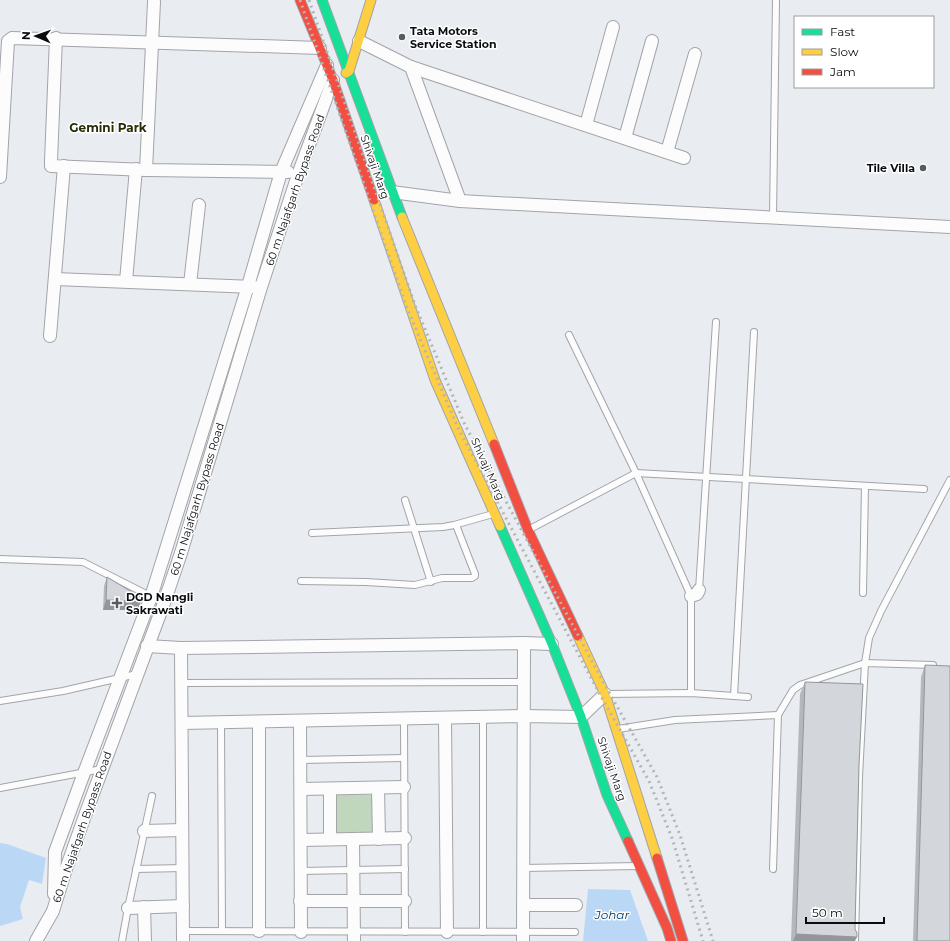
<svg xmlns="http://www.w3.org/2000/svg" width="950" height="941" font-family="Montserrat,sans-serif">
<style>
.green{fill:#c0d7be}
.water{fill:#bad8f6}
.lines{fill:none;stroke-linecap:round;stroke-linejoin:round}
.lane-casing{stroke:#a2a4a8;stroke-width:8}
.street-casing{stroke:#a2a4a8;stroke-width:14}
.fast-casing{stroke:#a2a4a8;stroke-width:11}
.slow-casing{stroke:#a2a4a8;stroke-width:11}
.jam-casing{stroke:#a2a4a8;stroke-width:11}
.lane{stroke:#fcfcfd;stroke-width:6}
.street{stroke:#fcfcfd;stroke-width:12}
.fast{stroke:#16e098;stroke-width:9}
.slow{stroke:#ffcf43;stroke-width:9}
.jam{stroke:#f24e42;stroke-width:9}
.rail{stroke:#b3b5b6;stroke-width:3;stroke-dasharray:2 4;stroke-linecap:butt}
.wall{fill:#b5b8bb}
.shaded-wall{fill:#949699}
.building{fill:#d3d6da;stroke:#949699}
.poi-dot{fill:#585b5f;stroke:#fff;stroke-width:1.5}
.labels{text-anchor:middle;stroke-width:3;stroke-linejoin:round;paint-order:stroke}
.poi-label{font-size:11px;font-weight:bold;fill:#0a0d10;stroke:#fff;text-anchor:start}
.street-label{font-size:11px;fill:#0a0d10;stroke:#fff}
.neighbourhood-label{font-size:12px;font-weight:bold;fill:#272e06;stroke:#fff}
.water-label{font-size:12px;font-style:italic;fill:#003b67;stroke:#fff}
</style>
<rect width="100%" height="100%" fill="#e9edf2"/>
<!-- green -->
<path class="green" d="M334 795H375V832L334 833Z"/>
<!-- water -->
<g class="water">
<path d="M0 843 7 844 46 858 42 884 29 880 20 907 23 919 0 926Z"/>
<path d="M588 889 630 890 648 941H583Z"/>
</g>
<g class="lines">
<defs>
<g id="lane">
<path d="M773 217 776 0"/>
<path d="M569 335 636 473 691 596V693"/>
<path d="M405 500 431 582"/>
<path d="M530 529 636 473 924 489"/>
<path d="M312 533 443 527 454 525 493 514"/>
<path d="M0 559 83 562 164 603"/>
<path d="M301 581 366 582 415 585 442 578H472L475 576V574L456 525"/>
<path d="M699 590 716 322"/>
<path d="M863 593 865 486"/>
<path d="M181 683 524 682"/>
<path d="M606 694 691 693 748 697"/>
<path d="M734 696 754 332"/>
<path d="M0 701 63 691 137 674"/>
<path d="M778 715 793 690 800 685 865 663 933 665"/>
<path d="M404 719 405 932"/>
<path d="M221 722 222 931"/>
<path d="M618 729 675 720 778 715 773 869"/>
<path d="M301 760 404 758"/>
<path d="M0 788 102 769"/>
<path d="M523 868 638 866"/>
<path d="M136 869 183 868"/>
<path d="M301 871 405 869"/>
<path d="M183 931 575 932"/>
<path d="M483 932V718"/>
<path d="M122 941 128 908 152 796"/>
<path d="M855 941 859 777 865 663 869 638 881 611 950 480"/>
</g>
<g id="street">
<path d="M56 38 51 161V166L146 170 288 172"/>
<path d="M359 41 411 67 684 158"/>
<path d="M411 67 460 201"/>
<path d="M586 125 613 27"/>
<path d="M625 138 652 41"/>
<path d="M667 152 695 54"/>
<path d="M146 170 154 2"/>
<path d="M0 177 8 41 12 38 320 48"/>
<path d="M392 192 460 201 950 227"/>
<path d="M55 279 254 287"/>
<path d="M126 281 136 169"/>
<path d="M190 284 199 205"/>
<path d="M50 336 64 166"/>
<path d="M691 596 697 594 699 590"/>
<path d="M147 646 181 648 524 643 552 644"/>
<path d="M181 648 183 941"/>
<path d="M445 718 447 932"/>
<path d="M300 721 301 932"/>
<path d="M182 723 524 716 581 717 605 694"/>
<path d="M378 788 379 839"/>
<path d="M301 789 404 787"/>
<path d="M330 789V839"/>
<path d="M144 831 182 830"/>
<path d="M353 839 354 941"/>
<path d="M301 840 405 838"/>
<path d="M54 894 55 852 84 773 151 597 248 286 281 172 327 65"/>
<path d="M300 901H405"/>
<path d="M523 905H576"/>
<path d="M144 907 145 941"/>
<path d="M128 908 183 906"/>
<path d="M259 931V722"/>
<path d="M36 941 53 911 66 869 87 810 164 603 181 553 261 287 299 172 333 80"/>
<path d="M523 941 524 643"/>
</g>
<g id="fast">
<path d="M322 0 402 217"/>
<path d="M500 526 552 644 581 717 607 795 628 841"/>
</g>
<g id="slow">
<path d="M346 73 349 71 371 0"/>
<path d="M374 200 435 380 500 526"/>
<path d="M402 217 494 444"/>
<path d="M578 636 605 694 657 858"/>
</g>
<g id="jam">
<path d="M300 0 333 80 374 200"/>
<path d="M494 444 528 530 578 636"/>
<path d="M628 841 667 928 671 941"/>
<path d="M657 858 683 941"/>
</g>
</defs>
<!-- lane casing -->
<use href="#lane" class="lane-casing"/>
<!-- street casing -->
<use href="#street" class="street-casing"/>
<!-- fast casing -->
<use href="#fast" class="fast-casing"/>
<!-- slow casing -->
<use href="#slow" class="slow-casing"/>
<!-- jam casing -->
<use href="#jam" class="jam-casing"/>
<!-- lane -->
<use href="#lane" class="lane"/>
<!-- street -->
<use href="#street" class="street"/>
<!-- fast -->
<use href="#fast" class="fast"/>
<!-- slow -->
<use href="#slow" class="slow"/>
<!-- jam -->
<use href="#jam" class="jam"/>
<!-- rail -->
<g class="rail">
<path d="M300 0 407 308 458 428 598 691 649 781 672 838 703 941"/>
<path d="M309 0 415 305 465 425 606 687 657 777 680 835 713 941"/>
</g>
</g>
<!-- wall -->
<g class="wall">
<path d="M107 577 142 598 138 610H103L104 586Z"/>
<path d="M925 665 950 941H913L921 677Z"/>
<path d="M805 682 859 765 855 929V941H791L800 694Z"/>
</g>
<!-- shaded-wall -->
<g class="shaded-wall">
<path d="M106 600 141 601 138 610H103Z"/>
<path d="M796 934 857 937 855 941H793Z"/>
</g>
<!-- building -->
<g class="building">
<path d="M107 577 142 598 141 601 106 600Z"/>
<path d="M925 665 950 666V941H917Z"/>
<path d="M805 682 863 684 859 765 855 929 857 933V937L796 934Z"/>
</g>
<!-- markers -->
<g class="poi-dot">
<circle cx="402" cy="37" r="4"/>
<circle cx="923" cy="168" r="4"/>
<path d="M115 597h4v4h4v4h-4v4h-4v-4h-4v-4h4z"/>
</g>
<g class="labels">
<!-- poi labels -->
<g class="poi-label">
<text x="410" y="35">Tata Motors<tspan x="410" dy="13">Service Station</tspan></text>
<text x="915" y="172" text-anchor="end">Tile Villa</text>
<text x="126" y="601">DGD Nangli<tspan x="126" dy="13">Sakrawati</tspan></text>
</g>
<!-- street labels -->
<g class="street-label">
<text transform="translate(375 167) rotate(71)" y="4">Shivaji Marg</text>
<text transform="translate(295 190) rotate(-71)" y="4">60 m Najafgarh Bypass Road</text>
<text transform="translate(488 469) rotate(66)" y="4">Shivaji Marg</text>
<text transform="translate(197 499) rotate(-73)" y="4">60 m Najafgarh Bypass Road</text>
<text transform="translate(612 769) rotate(71)" y="4">Shivaji Marg</text>
<text transform="translate(82 827) rotate(-71)" y="4">60 m Najafgarh Bypass Road</text>
</g>
<!-- neighbourhood labels -->
<g class="neighbourhood-label">
<text x="108" y="132">Gemini Park</text>
</g>
<!-- water labels -->
<g class="water-label">
<text x="612" y="919">Johar</text>
</g>
</g>
<!-- legend -->
<rect x="794" y="16" width="140" height="72" fill="#ffffff" stroke="#9d9e9f"/>
<rect x="802" y="29" width="20" height="6" fill="#16e098" stroke="#9d9e9f"/>
<text x="830" y="36" font-size="12" fill="#0a0d10">Fast</text>
<rect x="802" y="49" width="20" height="6" fill="#ffcf43" stroke="#9d9e9f"/>
<text x="830" y="56" font-size="12" fill="#0a0d10">Slow</text>
<rect x="802" y="69" width="20" height="6" fill="#f24e42" stroke="#9d9e9f"/>
<text x="830" y="76" font-size="12" fill="#0a0d10">Jam</text>
<!-- north arrow -->
<g transform="translate(36 36) rotate(272)" stroke="#ffffff" stroke-width="3" paint-order="stroke">
<path d="M0-3L7 15L0 10L-7 15Z" fill="#0a0d10"/>
<text y="-6" font-size="11" font-weight="bold" text-anchor="middle" fill="#0a0d10">N</text>
</g>
<!-- scale -->
<path d="M806 917v6h78v-6" fill="none" stroke="#0a0d10" stroke-width="2"/>
<text x="812" y="917" font-size="12" fill="#0a0d10" stroke="#ffffff" stroke-width="3" paint-order="stroke">50 m</text>
</svg>
